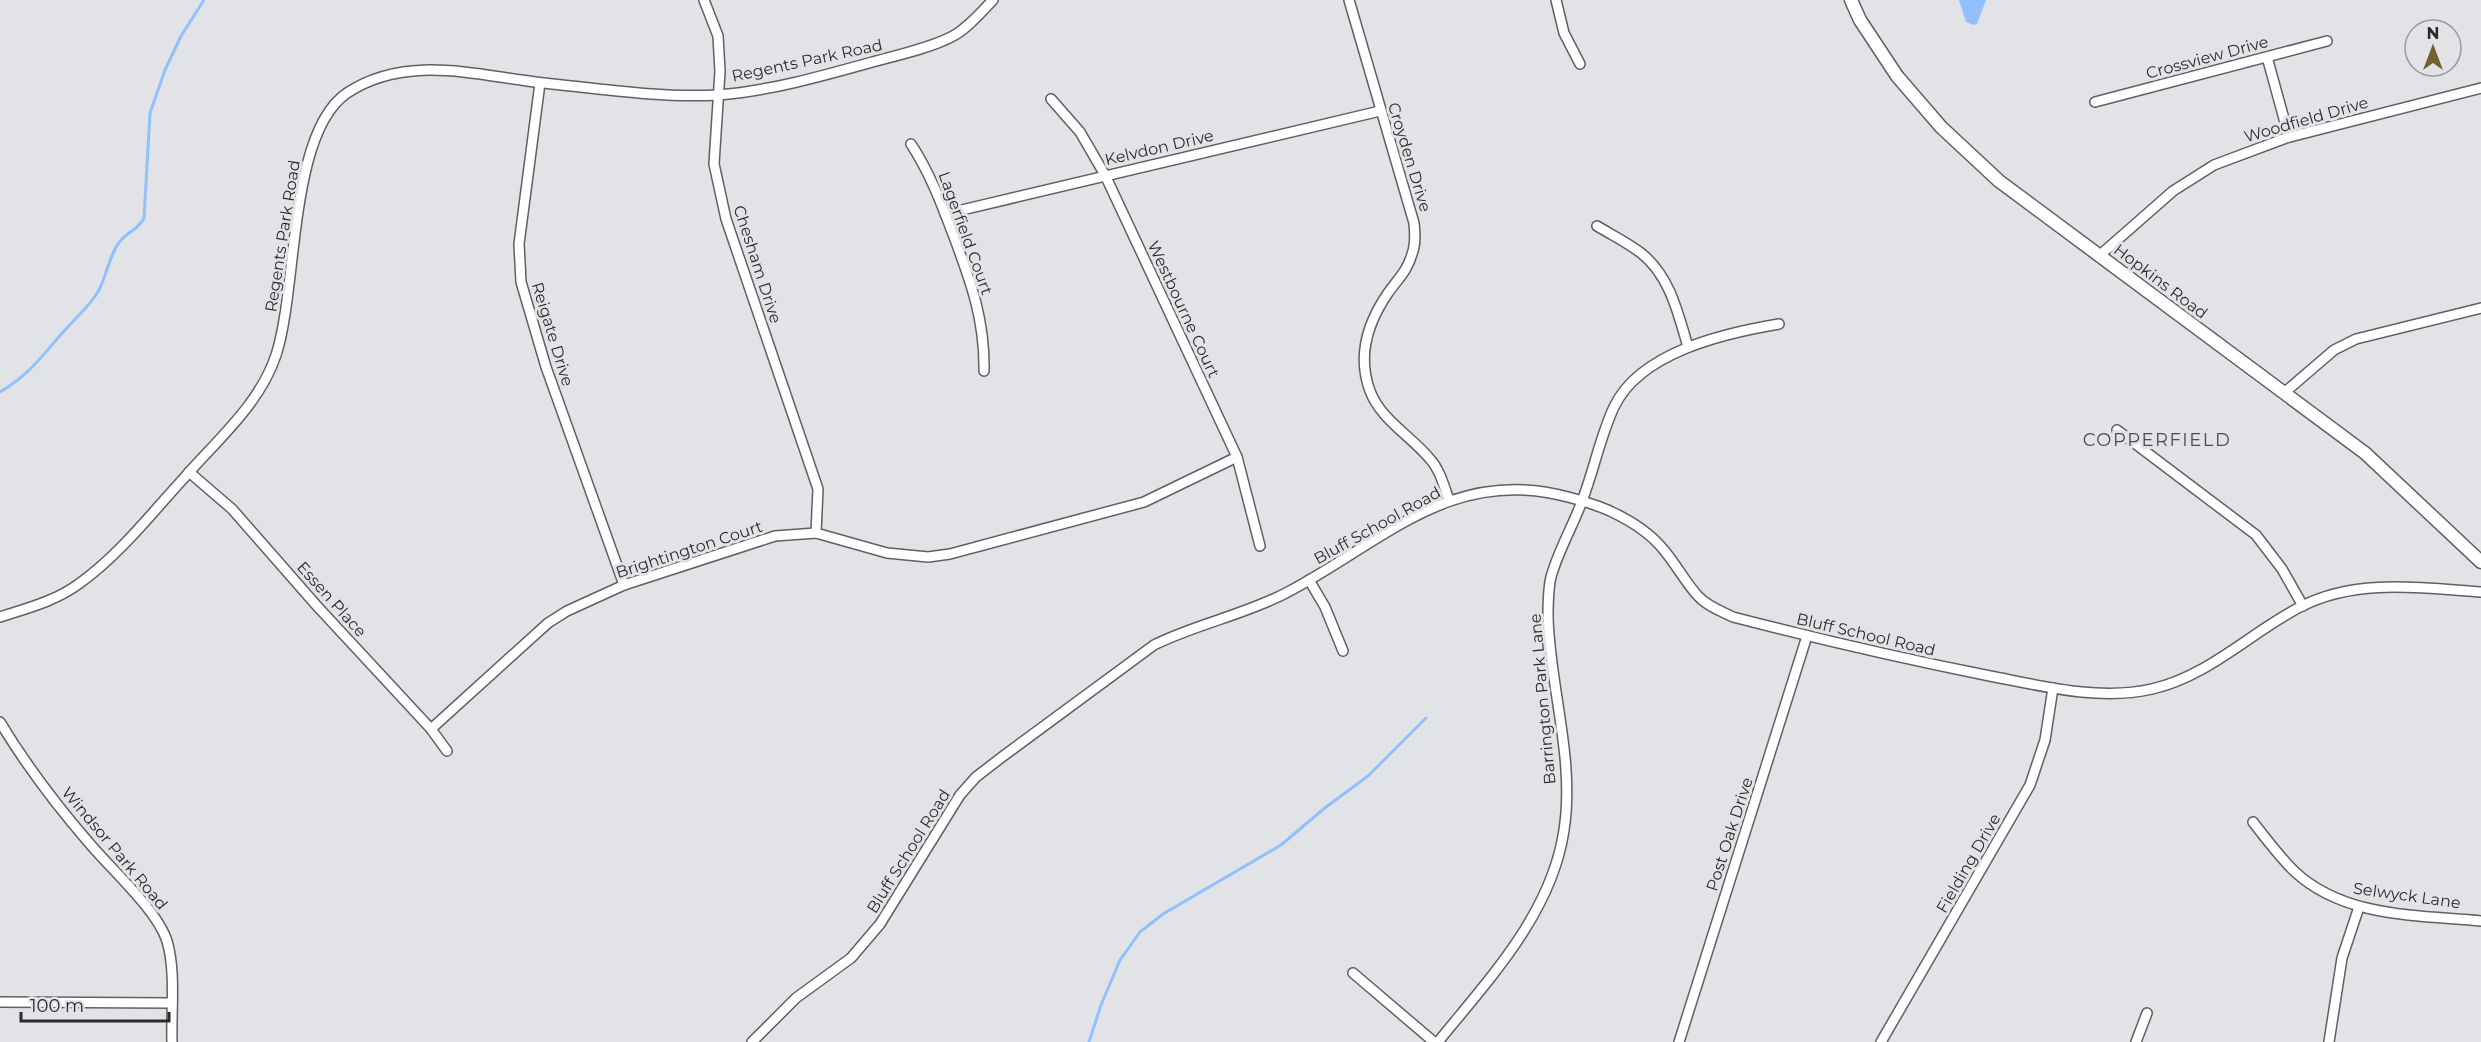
<svg xmlns="http://www.w3.org/2000/svg" width="2481" height="1042" font-family="Montserrat,sans-serif">
<style>
.water{fill:#91c1fd}
.lines{fill:none;stroke-linecap:round;stroke-linejoin:round}
.stream{stroke:#91c1fd;stroke-width:3}
.minor-casing{stroke:#5f6063;stroke-width:12}
.secondary-casing{stroke:#5f6063;stroke-width:15}
.minor{stroke:#fff;stroke-width:9}
.secondary{stroke:#fff;stroke-width:12}
.labels{text-anchor:middle;stroke-width:6;stroke-linejoin:round;paint-order:stroke}
.street-label{font-size:16px;fill:#2a2b2c;stroke:#e2e3e7}
.neighbourhood-label{font-size:18px;letter-spacing:1.5px;fill:#4c4d50;stroke:#e2e3e7}
</style>
<rect width="100%" height="100%" fill="#e2e3e7"/>
<!-- water -->
<path class="water" d="M1959 0H1986L1977 24 1973 25 1966 22Z"/>
<g class="lines">
<!-- stream -->
<g class="stream">
<path d="M0 392C32 373 42 355 66 329 77 316 91 305 99 290 106 277 111 250 121 240 130 230 137 231 144 218L150 113 165 70 181 36 204 0"/>
<path d="M1089 1042 1101 1005 1120 960 1140 932 1163 914 1281 845 1326 807 1368 776 1426 718"/>
</g>
<defs>
<g id="minor">
<path d="M704 0 718 36 720 71 714 164 726 219 818 489 816 533"/>
<path d="M1349 0 1414 223C1415 233 1416 244 1412 254 1408 270 1397 280 1388 293 1368 322 1357 356 1370 391 1381 420 1411 436 1430 459 1440 470 1444 486 1449 500"/>
<path d="M1556 0 1564 33 1580 64"/>
<path d="M2267 57 2289 137"/>
<path d="M540 83 519 244 521 282 546 367 624 585"/>
<path d="M1051 99 1080 132 1105 175 1237 457 1260 546"/>
<path d="M2095 102 2327 41"/>
<path d="M911 144C930 173 942 205 954 237 971 282 985 321 984 371"/>
<path d="M945 214 1380 111"/>
<path d="M1597 226C1612 235 1628 243 1641 253 1670 276 1678 313 1688 347"/>
<path d="M2099 256 2173 191 2214 165 2286 138 2481 88"/>
<path d="M2284 393 2334 350 2356 339 2481 308"/>
<path d="M2117 430 2256 535 2282 569 2303 606"/>
<path d="M189 472 232 509 317 606 431 729 447 751"/>
<path d="M1309 580 1325 607 1343 651"/>
<path d="M0 617C28 608 56 601 80 583 120 554 151 514 184 478 217 440 260 404 276 355 298 289 288 133 347 93 407 53 478 76 544 83 601 89 661 98 718 95 770 91 826 75 876 61 899 55 933 47 953 36 968 28 981 12 993 0"/>
<path d="M0 722C26 765 57 806 90 844 112 870 157 910 167 941 176 972 171 1010 172 1042"/>
<path d="M431 729 548 623 567 611 624 585 775 536 816 533 887 553 928 557 950 554 1144 502 1237 457"/>
<path d="M2253 822C2266 839 2279 856 2294 871 2344 918 2418 915 2481 921"/>
<path d="M1353 973 1434 1042"/>
<path d="M0 1002 171 1003"/>
<path d="M752 1042 796 998 851 958 880 924 960 795 976 777 1002 757 1154 645C1196 624 1244 615 1286 593 1382 543 1451 465 1568 497 1583 501 1598 505 1612 512 1631 521 1649 532 1663 549 1676 564 1685 582 1698 596 1707 606 1721 611 1733 617 1818 639 1904 659 1990 676 2042 686 2099 701 2152 689 2209 676 2251 632 2302 606 2357 578 2422 588 2481 592"/>
<path d="M1438 1042C1489 979 1552 913 1564 830 1575 759 1550 688 1548 618 1548 605 1548 589 1551 577 1558 551 1573 526 1582 501 1594 470 1600 437 1614 407 1640 352 1725 333 1779 324"/>
<path d="M1679 1042 1807 636"/>
<path d="M1881 1042 2030 785 2045 740 2053 688"/>
<path d="M2136 1042 2147 1013"/>
<path d="M2329 1042 2342 958 2359 907"/>
</g>
<path id="secondary" d="M1851 0 1860 20 1897 76 1941 127 1999 181 2365 453 2481 562"/>
</defs>
<!-- minor casing -->
<use href="#minor" class="minor-casing"/>
<!-- secondary casing -->
<use href="#secondary" class="secondary-casing"/>
<!-- minor -->
<use href="#minor" class="minor"/>
<!-- secondary -->
<use href="#secondary" class="secondary"/>
</g>
<g class="labels">
<!-- street labels -->
<g class="street-label">
<text transform="translate(2207 57) rotate(-15)" y="6">Crossview Drive</text>
<text transform="translate(807 60) rotate(-12)" y="6">Regents Park Road</text>
<text transform="translate(2306 119) rotate(-16)" y="6">Woodfield Drive</text>
<text transform="translate(1159 147) rotate(-13)" y="6">Kelvdon Drive</text>
<text transform="translate(1410 157) rotate(73)" y="6">Croyden Drive</text>
<text transform="translate(966 233) rotate(70)" y="6">Lagerfield Court</text>
<text transform="translate(282 236) rotate(-81)" y="6">Regents Park Road</text>
<text transform="translate(758 264) rotate(72)" y="6">Chesham Drive</text>
<text transform="translate(2161 281) rotate(37)" y="6">Hopkins Road</text>
<text transform="translate(1184 309) rotate(65)" y="6">Westbourne Court</text>
<text transform="translate(553 334) rotate(73)" y="6">Reigate Drive</text>
<text transform="translate(1377 525) rotate(-29)" y="6">Bluff School Road</text>
<text transform="translate(689 549) rotate(-18)" y="6">Brightington Court</text>
<text transform="translate(332 599) rotate(48)" y="6">Essen Place</text>
<text transform="translate(1866 634) rotate(13)" y="6">Bluff School Road</text>
<text transform="translate(1542 699) rotate(-95)" y="6">Barrington Park Lane</text>
<text transform="translate(1729 834) rotate(-72)" y="6">Post Oak Drive</text>
<text transform="translate(115 848) rotate(50)" y="6">Windsor Park Road</text>
<text transform="translate(908 851) rotate(-58)" y="6">Bluff School Road</text>
<text transform="translate(1968 863) rotate(-60)" y="6">Fielding Drive</text>
<text transform="translate(2407 895) rotate(8)" y="6">Selwyck Lane</text>
</g>
<!-- neighbourhood labels -->
<g class="neighbourhood-label">
<text x="2157" y="446">COPPERFIELD</text>
</g>
</g>
<!-- north arrow -->
<g transform="translate(2433 48)"><circle r="28" fill="#e2e3e7" stroke="#98999c" stroke-width="1.5"/>
<path d="M0-4.5L10 22L0 15L-10 22Z" fill="#72602f"/>
<text y="-9" font-size="16" font-weight="bold" text-anchor="middle" fill="#2a2b2c">N</text>
</g>
<!-- scale -->
<path d="M21 1012v9h148v-9" fill="none" stroke="#2a2b2c" stroke-width="3"/>
<text x="30" y="1012" font-size="18" fill="#2a2b2c" stroke="#e2e3e7" stroke-width="4.5" paint-order="stroke">100 m</text>
</svg>
